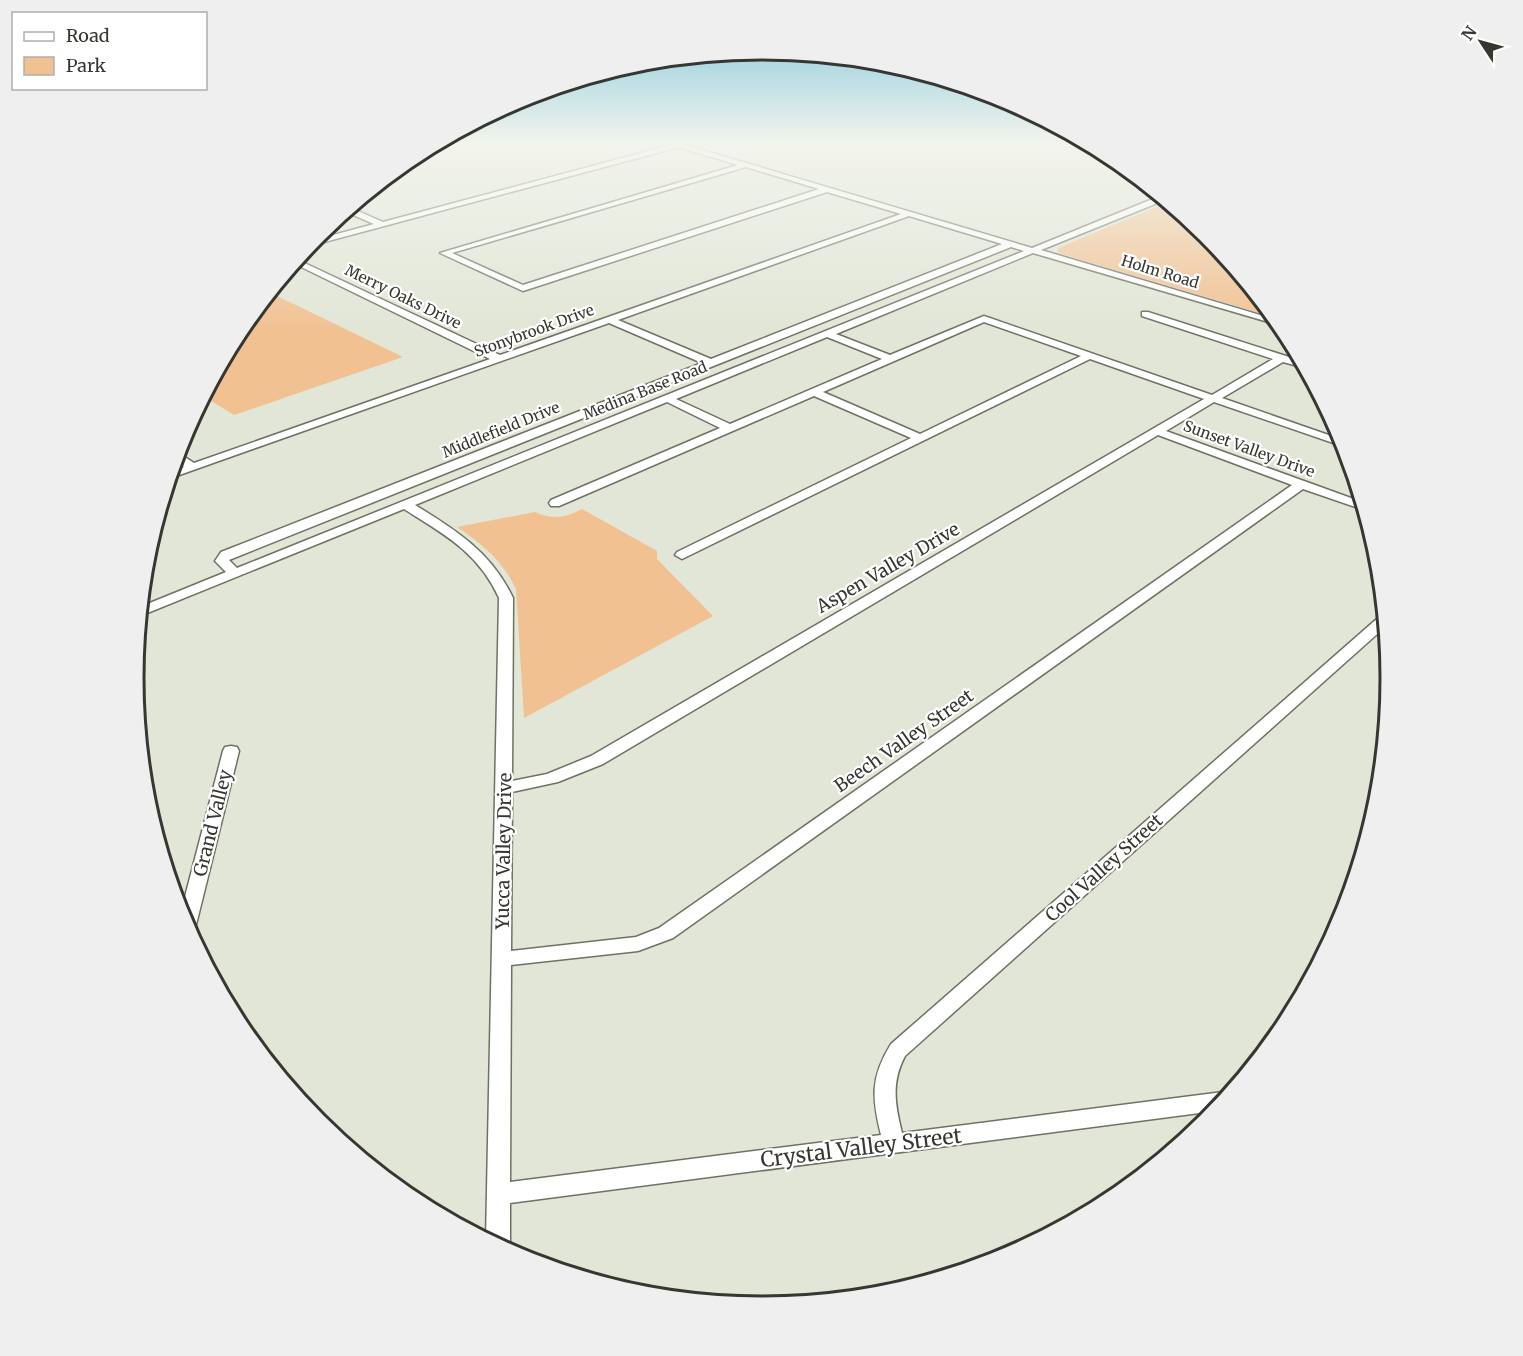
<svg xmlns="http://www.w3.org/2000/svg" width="1523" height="1356" font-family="Merriweather,serif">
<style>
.green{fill:#f2c192}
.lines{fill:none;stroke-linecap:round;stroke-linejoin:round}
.minor-casing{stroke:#6e7264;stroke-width:3}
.minor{fill:#fff;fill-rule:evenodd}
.labels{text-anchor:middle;stroke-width:4.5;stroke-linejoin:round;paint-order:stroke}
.far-street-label{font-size:15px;fill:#363731;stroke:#fff}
.street-label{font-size:18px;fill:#363731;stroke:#fff}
.near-street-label{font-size:21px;fill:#363731;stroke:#fff}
.rim{fill:none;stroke:#363731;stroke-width:3}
</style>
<rect width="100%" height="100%" fill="#e1e6d6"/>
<!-- green -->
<g class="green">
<path d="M1168 202 1206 234 1274 317 1058 253V248Z"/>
<path d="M269 292 403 357 234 415 203 396 239 329Z"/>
<path d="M582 509 657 551V559L713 616 524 718 516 589C503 561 482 544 457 527L535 512C552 520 566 518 582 509Z"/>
</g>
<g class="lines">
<defs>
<g id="minor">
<path d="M662 141 682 144 1032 248 1160 196 1165 200 1041 250 1277 320 1282 326 1033 253 836 334 890 355 984 316 1212 395 1273 359 1142 316V312H1148L1286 356 1301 361 1305 368 1283 362 1222 398 1343 440 1345 447 1214 402 1166 431 1362 502 1364 510 1303 489 673 938 638 951 511 965 510 1182 881 1135C872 1098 870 1078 891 1044L1379 617 1384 616 1385 627 905 1056C891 1082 895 1105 902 1133L1223 1092 1229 1094 1215 1111 510 1203V1246L507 1251 486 1240 499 598C479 553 444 534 404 509L140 616V607L226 572 215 561 221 552 702 363 609 323 168 479 171 471 184 467 174 460 177 452 194 463 490 359 293 263 296 259 500 355 901 214 827 192 523 291 440 253 738 165 679 147 306 247 311 241 374 224 344 211 349 207 383 222 671 145ZM746 167 819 189 523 285 452 253ZM909 216 1002 244 711 359 618 320ZM1011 247 1024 251 237 568 229 560ZM984 322 1081 356 920 434 823 392ZM827 337 882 359 730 424 676 399ZM1090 359 1204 399 591 756 547 774 512 781 513 598C492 553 456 530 415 505L667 402 720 428 551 500 549 503 551 506H559L814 396 911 438 677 552 675 555 682 559ZM1158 435 1292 485 659 928 636 937 511 951 512 792 558 782 603 764Z"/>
<path d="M231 746 237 747 239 751 195 929 190 935 180 916 223 751 225 747Z"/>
</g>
</defs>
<!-- minor casing -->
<use href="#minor" class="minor-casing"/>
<!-- minor -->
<use href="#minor" class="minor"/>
</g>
<!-- sky -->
<linearGradient id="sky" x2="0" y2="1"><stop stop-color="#7cc4da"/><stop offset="0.43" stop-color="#f2f4ed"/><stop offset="1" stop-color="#f2f4ed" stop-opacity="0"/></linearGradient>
<rect width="1523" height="331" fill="url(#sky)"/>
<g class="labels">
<!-- far-street labels -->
<g class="far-street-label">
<text transform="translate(1160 272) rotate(17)" y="5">Holm Road</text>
<text transform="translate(403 297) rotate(26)" y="5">Merry Oaks Drive</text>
<text transform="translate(534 331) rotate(-20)" y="5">Stonybrook Drive</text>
<text transform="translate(645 391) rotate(-22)" y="5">Medina Base Road</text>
<text transform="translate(501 430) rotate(-22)" y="5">Middlefield Drive</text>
<text transform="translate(1249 449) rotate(20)" y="5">Sunset Valley Drive</text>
</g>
<!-- street labels -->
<g class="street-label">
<text transform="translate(888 568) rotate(-30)" y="6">Aspen Valley Drive</text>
<text transform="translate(904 741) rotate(-35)" y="6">Beech Valley Street</text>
<text transform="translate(213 823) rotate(-76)" y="6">Grand Valley</text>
<text transform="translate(504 851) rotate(-89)" y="6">Yucca Valley Drive</text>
<text transform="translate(1104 868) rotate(-42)" y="6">Cool Valley Street</text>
</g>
<!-- near-street labels -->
<g class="near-street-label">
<text transform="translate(861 1148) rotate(-7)" y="7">Crystal Valley Street</text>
</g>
</g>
<!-- crop -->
<path d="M0 0H1523V1356H0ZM144 678a618 618 0 1 1 1236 0a618 618 0 1 1-1236 0Z" fill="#efefef" fill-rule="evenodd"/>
<path class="rim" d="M144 678a618 618 0 1 1 1236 0a618 618 0 1 1-1236 0Z"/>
<!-- legend -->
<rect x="12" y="12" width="195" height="78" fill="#ffffff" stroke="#afafad" stroke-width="1.5"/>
<rect x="24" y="32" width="30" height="9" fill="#ffffff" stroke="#afafad" stroke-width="1.5"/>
<text x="66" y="42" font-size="18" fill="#363731">Road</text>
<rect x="24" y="57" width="30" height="18" fill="#f2c192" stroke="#afafad" stroke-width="1.5"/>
<text x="66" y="72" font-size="18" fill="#363731">Park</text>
<!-- north arrow -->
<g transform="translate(1481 42) rotate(306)" stroke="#ffffff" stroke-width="4.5" paint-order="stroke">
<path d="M0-4.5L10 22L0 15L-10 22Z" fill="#363731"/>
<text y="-9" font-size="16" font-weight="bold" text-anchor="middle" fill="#363731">N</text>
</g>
</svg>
